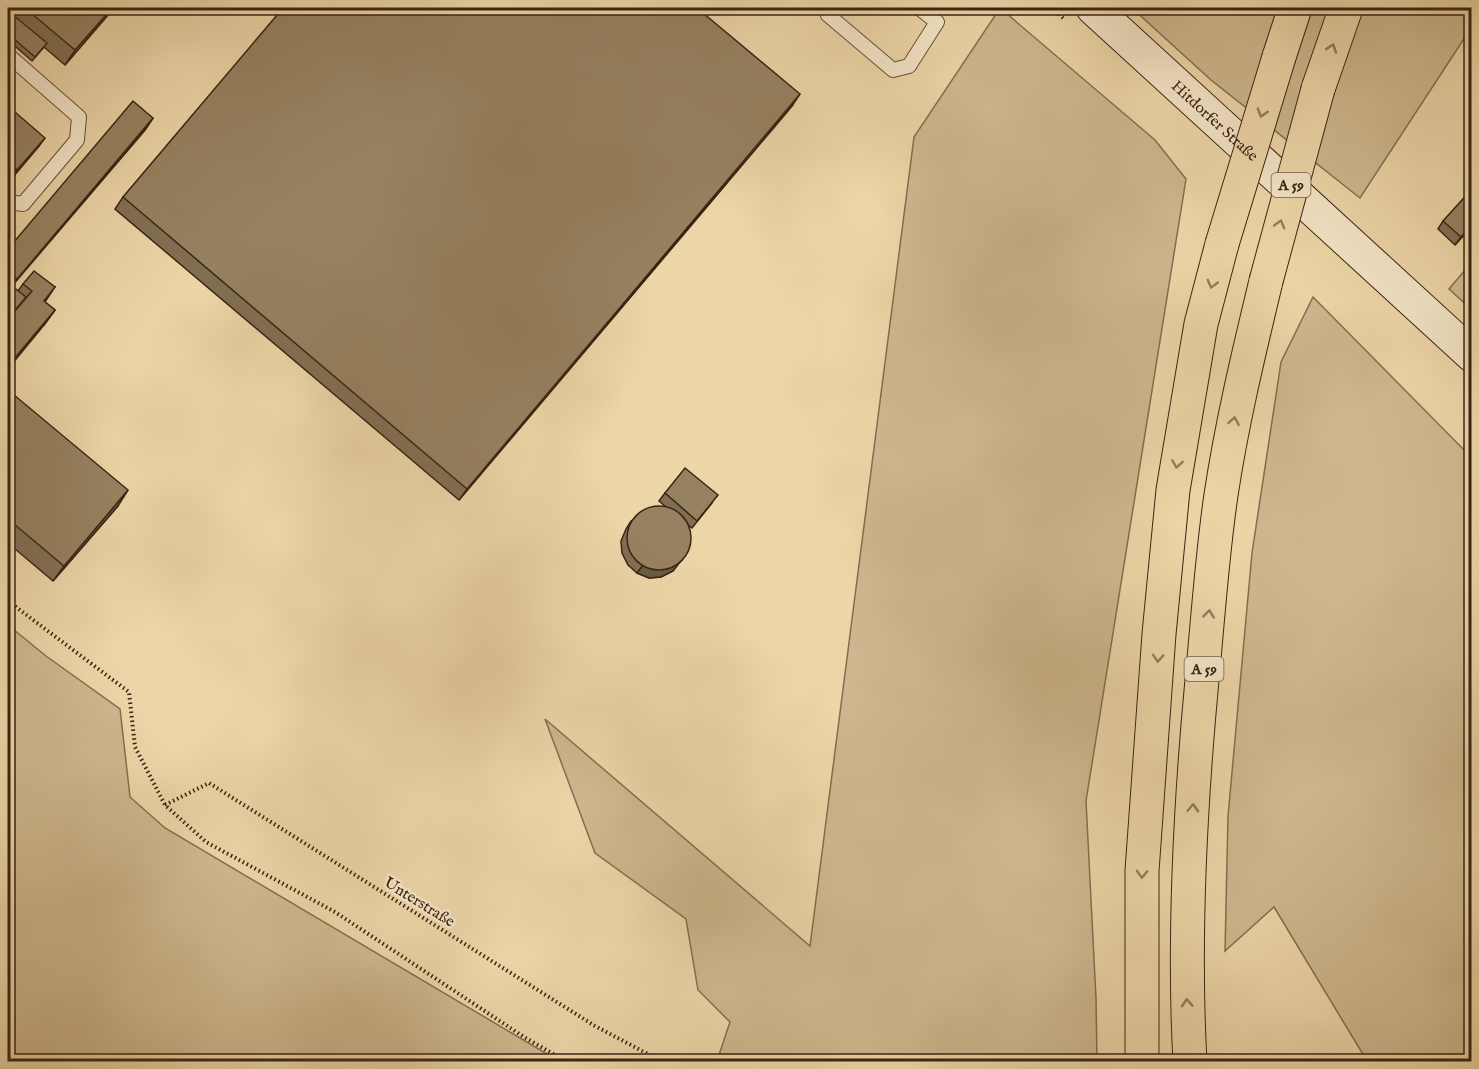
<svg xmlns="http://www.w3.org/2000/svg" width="1479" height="1069" font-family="'IM FELL English',serif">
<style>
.green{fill:#ceb78e;stroke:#846e50;stroke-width:1.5}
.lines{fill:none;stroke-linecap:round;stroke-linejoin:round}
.lane-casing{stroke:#665138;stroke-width:16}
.secondary-casing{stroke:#392513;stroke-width:35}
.highway-casing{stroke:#392513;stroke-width:35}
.path{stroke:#392513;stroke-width:4;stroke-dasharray:1.5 3;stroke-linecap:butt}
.lane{stroke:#f3e4c6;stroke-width:14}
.secondary{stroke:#f3e4c6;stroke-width:33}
.highway{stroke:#ecd5a7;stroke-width:33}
.highway-bridge-casing{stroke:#392513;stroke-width:35;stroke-linecap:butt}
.highway-bridge{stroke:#ecd5a7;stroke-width:33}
.wall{fill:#816f53;stroke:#392513;stroke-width:1.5}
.shaded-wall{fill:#695a43;stroke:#392513;stroke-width:1.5}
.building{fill:#968160;stroke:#392513;stroke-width:1.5}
.oneway{stroke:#927d5d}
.labels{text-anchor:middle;stroke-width:5;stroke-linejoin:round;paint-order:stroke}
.shield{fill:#f3e4c6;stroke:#715e49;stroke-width:1.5}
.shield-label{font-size:15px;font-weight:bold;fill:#392513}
.street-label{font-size:16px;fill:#392513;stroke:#f3e4c6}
</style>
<rect width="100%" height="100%" fill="#ecd5a7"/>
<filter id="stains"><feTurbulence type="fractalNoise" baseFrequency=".00333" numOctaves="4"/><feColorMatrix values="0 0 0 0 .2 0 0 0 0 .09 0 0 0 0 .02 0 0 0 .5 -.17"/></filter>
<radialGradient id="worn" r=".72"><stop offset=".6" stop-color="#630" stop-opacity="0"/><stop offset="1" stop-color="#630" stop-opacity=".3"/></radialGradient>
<!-- green -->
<g class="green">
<path d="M1000 8 1155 140 1186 179 1086 801 1096 998 1097 1061H717L730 1022 698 990 686 919 595 853 545 719 810 946 914 137Z"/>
<path d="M1132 8H1471V28L1360 198 1211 80Z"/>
<path d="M1471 263V309L1449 289Z"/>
<path d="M1313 297 1471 457V1061H1367L1274 907 1225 951 1228 816 1252 553 1281 362Z"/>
<path d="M8 625 46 656 120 709 130 797 165 828 559 1061H8Z"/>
</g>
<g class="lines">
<defs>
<g id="lane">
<path d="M826 8 828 15 893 70 909 66 937 22 919 8"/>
<path d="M8 55 79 117 77 140 23 204 8 202"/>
</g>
<g id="secondary">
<path id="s1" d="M1093 8 1472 355"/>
</g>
<g id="highway">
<path d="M1279 57 1295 8"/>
<path d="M1318 89 1346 8"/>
<path d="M1142 1062V871L1159 634 1173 490 1201 324 1222 244"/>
<path d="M1190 1062C1183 935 1190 807 1202 680 1208 618 1212 556 1221 495 1232 422 1249 352 1266 281"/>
</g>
</defs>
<!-- lane casing -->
<use href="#lane" class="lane-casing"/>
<!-- secondary casing -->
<use href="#secondary" class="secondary-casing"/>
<!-- highway casing -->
<use href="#highway" class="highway-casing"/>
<!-- path -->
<g class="path">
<path d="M1052 8 1064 19"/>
<path d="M1465 385 1472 391"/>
<path d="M8 601 129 692 135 747 165 805 206 842 335 912 524 1037 567 1062"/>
<path d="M165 805 209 783 595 1026 663 1062"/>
</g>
<!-- lane -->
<use href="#lane" class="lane"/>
<!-- secondary -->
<use href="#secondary" class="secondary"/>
<!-- highway -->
<use href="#highway" class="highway"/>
<defs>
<g id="highway-bridge">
<path d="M1222 244 1279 57"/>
<path d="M1266 281 1318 89"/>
</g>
</defs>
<!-- highway-bridge casing -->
<use href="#highway-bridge" class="highway-bridge-casing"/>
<!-- highway-bridge -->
<use href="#highway-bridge" class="highway-bridge"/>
</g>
<!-- wall -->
<g class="wall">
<path d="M18 8H114L65 65 44 47 32 61 8 40V22Z"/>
<path d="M8 106 39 146 12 178 8 175Z"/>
<path d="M792 106 459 500 115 209 123 197Z"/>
<path d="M153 118 145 130 12 286 18 291 23 284 55 287 45 302 55 310 44 325 8 289V249Z"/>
<path d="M1443 221 1472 226 1455 245 1438 229Z"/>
<path d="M8 390 118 506 53 581 8 543Z"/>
<path d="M665 493 712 503 692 528 688 525 686 554 673 571 661 577 649 578 637 573 628 565 622 553 621 541 626 529 631 521 666 507 659 501Z"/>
</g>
<!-- shaded-wall -->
<g class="shaded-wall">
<path d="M112 8H114L65 65 75 50Z"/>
<path d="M800 94 792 106 459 500 467 489Z"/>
<path d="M153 118 145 130 8 290 17 279Z"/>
<path d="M45 138 39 146 12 178 17 170Z"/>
<path d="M1472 224V226L1455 245 1461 237Z"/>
<path d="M55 310 44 325 8 369V366Z"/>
<path d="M128 490 118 506 53 581 64 566Z"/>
<path d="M686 554 673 571 661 577 649 578 637 573 643 565Z"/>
</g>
<!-- building -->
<g class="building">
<path d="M25 8H112L75 50Z"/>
<path d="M283 8H697L800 94 467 489 123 197Z"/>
<path d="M13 15 47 43 35 57 8 34V22Z"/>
<path d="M133 101 153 118 17 279 8 271V249Z"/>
<path d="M8 106 45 138 17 170 8 162Z"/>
<path d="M1472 189V224L1461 237 1443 221Z"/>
<path d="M34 271 55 287 44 301 55 310 8 366V319L32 291 23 284Z"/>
<path d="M12 286 26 297 8 319V290Z"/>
<path d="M8 390 128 490 64 566 8 519Z"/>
<path d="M685 468 718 495 697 521 665 493Z"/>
<circle cx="659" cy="538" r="32"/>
</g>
<!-- one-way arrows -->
<defs><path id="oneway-chevron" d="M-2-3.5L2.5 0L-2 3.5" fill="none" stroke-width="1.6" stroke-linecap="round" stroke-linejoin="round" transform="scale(1.5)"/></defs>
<g class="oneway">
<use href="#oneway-chevron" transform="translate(1332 48) rotate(-71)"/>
<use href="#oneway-chevron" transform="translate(1262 113) rotate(107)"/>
<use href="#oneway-chevron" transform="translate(1280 224) rotate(-74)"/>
<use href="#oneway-chevron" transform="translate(1212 284) rotate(105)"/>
<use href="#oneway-chevron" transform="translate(1234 421) rotate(-80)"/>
<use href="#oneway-chevron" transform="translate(1177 464) rotate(99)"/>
<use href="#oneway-chevron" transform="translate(1209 614) rotate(-84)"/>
<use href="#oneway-chevron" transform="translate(1158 658) rotate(94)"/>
<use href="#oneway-chevron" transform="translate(1193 808) rotate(-87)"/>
<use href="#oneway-chevron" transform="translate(1142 874) rotate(92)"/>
<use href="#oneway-chevron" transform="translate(1187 1003) rotate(-93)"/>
</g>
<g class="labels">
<!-- shield labels -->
<g class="shield">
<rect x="1271.5" y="173" width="39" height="24" rx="4.5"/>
<rect x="1184.5" y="657" width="39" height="24" rx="4.5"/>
</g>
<g class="shield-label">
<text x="1291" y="190">A 59</text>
<text x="1204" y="674">A 59</text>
</g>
<!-- street labels -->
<g class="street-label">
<text dy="6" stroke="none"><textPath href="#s1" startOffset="166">Hitdorfer Straße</textPath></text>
<text transform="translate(420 901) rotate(32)" y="6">Unterstraße</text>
</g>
</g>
<!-- margin -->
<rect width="1479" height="1069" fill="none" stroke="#ecd5a7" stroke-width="30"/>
<rect x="9" y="9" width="1461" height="1051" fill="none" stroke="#392513" stroke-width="3"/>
<rect x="15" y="15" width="1449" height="1039" fill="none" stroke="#392513" stroke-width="1.5"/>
<rect width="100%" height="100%" filter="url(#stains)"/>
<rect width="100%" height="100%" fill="url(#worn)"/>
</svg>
